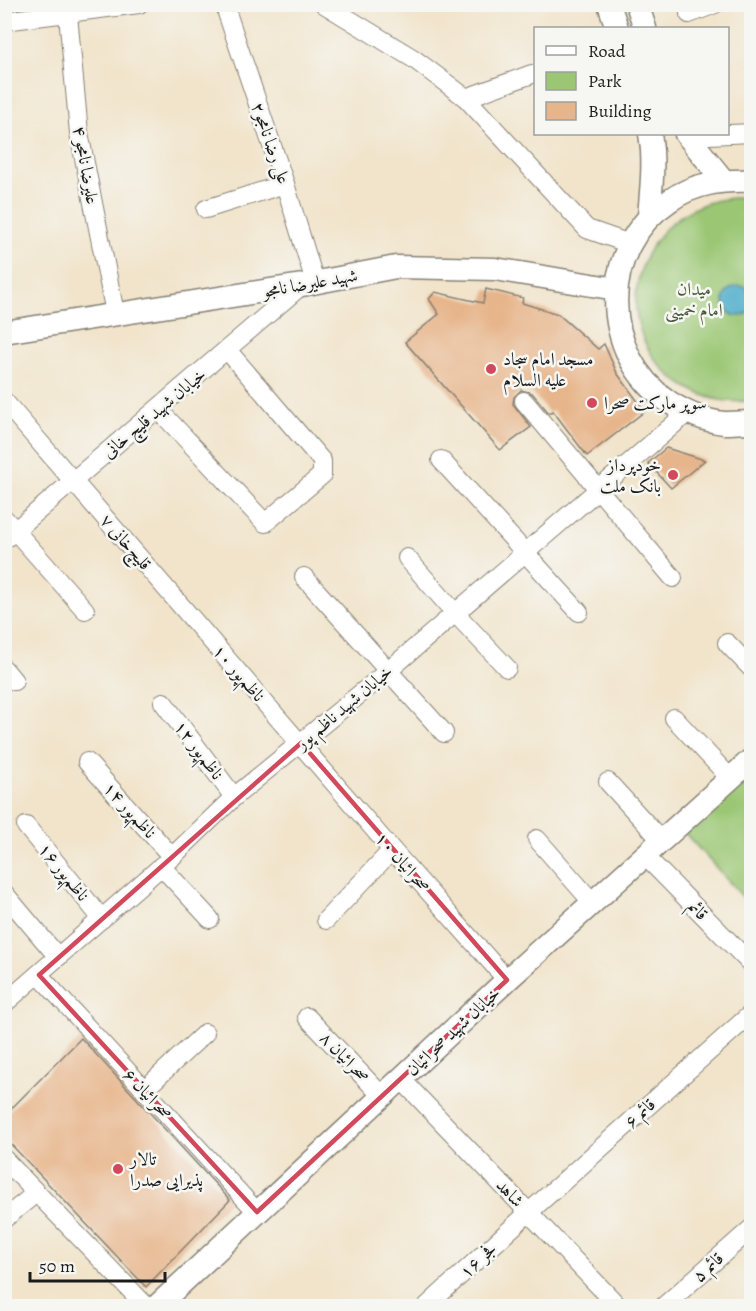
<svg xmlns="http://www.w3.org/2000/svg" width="756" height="1311" font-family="Alegreya,Amiri,serif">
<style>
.green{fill:#9bc775;stroke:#5c7248;stroke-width:1.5}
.water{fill:#4bacca;stroke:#346473;stroke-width:1.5}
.building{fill:#e7b58b}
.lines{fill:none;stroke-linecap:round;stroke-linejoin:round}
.minor-casing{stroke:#868074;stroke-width:20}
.major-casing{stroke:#868074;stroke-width:25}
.minor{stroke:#fff;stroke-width:18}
.major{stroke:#fff;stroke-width:22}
.marked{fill:none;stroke:#d1495b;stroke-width:4.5;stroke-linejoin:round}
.poi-dot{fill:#d1495b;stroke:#f6f6f2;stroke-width:2}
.labels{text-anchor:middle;stroke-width:5;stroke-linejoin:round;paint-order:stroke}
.street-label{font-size:18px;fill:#1c1c1c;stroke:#f6f6f2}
.park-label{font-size:18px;fill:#48583b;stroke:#f6f6f2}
.poi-label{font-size:18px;fill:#1c1c1c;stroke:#f6f6f2;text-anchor:start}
</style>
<rect width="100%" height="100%" fill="#f6f6f2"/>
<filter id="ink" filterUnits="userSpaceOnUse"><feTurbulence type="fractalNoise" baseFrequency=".0167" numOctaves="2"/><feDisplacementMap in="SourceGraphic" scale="12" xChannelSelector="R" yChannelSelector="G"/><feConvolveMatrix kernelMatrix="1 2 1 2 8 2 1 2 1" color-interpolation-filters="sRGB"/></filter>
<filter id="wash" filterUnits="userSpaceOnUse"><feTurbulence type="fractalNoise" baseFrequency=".008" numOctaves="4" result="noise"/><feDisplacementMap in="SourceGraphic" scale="24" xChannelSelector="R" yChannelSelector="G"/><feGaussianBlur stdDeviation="1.35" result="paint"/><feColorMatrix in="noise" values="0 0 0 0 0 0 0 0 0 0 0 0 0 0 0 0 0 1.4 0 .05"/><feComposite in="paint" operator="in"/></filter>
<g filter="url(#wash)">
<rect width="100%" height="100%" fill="#f1e4cb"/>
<!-- green -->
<g class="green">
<path d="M751 198V400C732 404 711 400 694 391 590 339 636 190 751 198Z"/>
<path d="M751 765V906L682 830Z"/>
</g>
<!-- water -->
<circle class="water" cx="739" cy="301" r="15"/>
<g id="blocks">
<!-- building -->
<g class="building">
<path d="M486 289 523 298 522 303 558 314 598 349 604 344 617 373 645 411 587 456 553 411 549 413 532 393 521 390 514 397 513 404 531 427 500 450 405 342 439 314 429 299 435 292 483 303Z"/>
<path d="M666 448 705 460 671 488 648 463Z"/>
<path d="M81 1038 230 1200 146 1287 4 1137V1116Z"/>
</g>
</g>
</g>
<g filter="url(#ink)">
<use href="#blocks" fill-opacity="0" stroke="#868074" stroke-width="1.5"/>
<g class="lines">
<defs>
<g id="minor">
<path d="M224 4 285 184 315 282"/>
<path d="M324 4 414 59 466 98 587 229 630 244"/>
<path d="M689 14 715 4"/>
<path d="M68 15 79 133 115 313"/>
<path d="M4 21 139 4"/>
<path d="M466 98 532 74"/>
<path d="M687 134V136L752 133"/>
<path d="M206 209 285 184"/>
<path d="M4 401 392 850 507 980"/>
<path d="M524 401 673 578"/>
<path d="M158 409 265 523 322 475V461L228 351"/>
<path d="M441 460 579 612"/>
<path d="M4 518 85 610"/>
<path d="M4 540 302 285"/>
<path d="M407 558 455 613 507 668"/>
<path d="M304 577 444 733"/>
<path d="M727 643 752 669"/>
<path d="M4 669 14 681"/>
<path d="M163 702 234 797"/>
<path d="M674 718 731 779"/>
<path d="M87 762 172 857"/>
<path d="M608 782 662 841"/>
<path d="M26 826 102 919"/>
<path d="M537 839 593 903"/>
<path d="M645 856 752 965"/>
<path d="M161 866 210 919"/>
<path d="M4 893 58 957"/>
<path d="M326 920 392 850"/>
<path d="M39 975 257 1212"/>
<path d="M4 1004 172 857 234 797 388 671 687 413"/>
<path d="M307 1017 383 1097"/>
<path d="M402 1080 618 1306"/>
<path d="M144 1090 205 1033"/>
<path d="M4 1159 146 1306"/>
<path d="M4 1219 36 1193"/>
<path d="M427 1306 528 1213 752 1013"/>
<path d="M664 1306 752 1228"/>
</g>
<g id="major">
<path d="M609 4 617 28"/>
<path d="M637 4 645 28"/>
<path d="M686 134 723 180"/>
<path d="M752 181C722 180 694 183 669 201 598 248 599 355 669 402 685 412 704 421 724 423 733 423 743 422 752 422"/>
<path d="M649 217C651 190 655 161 650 134"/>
<path d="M4 332 302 285 396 267 495 269 616 289"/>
<path d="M157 1306 507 980 752 759"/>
</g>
</defs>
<!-- minor casing -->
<use href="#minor" class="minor-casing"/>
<!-- major casing -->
<use href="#major" class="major-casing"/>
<!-- minor -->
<use href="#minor" class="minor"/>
<!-- major -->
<use href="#major" class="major"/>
</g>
</g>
<!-- marked area -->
<path class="marked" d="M301 743 507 980 257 1212 39 975Z"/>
<!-- markers -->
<g class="poi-dot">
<circle cx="491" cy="369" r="6"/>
<circle cx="592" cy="403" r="6"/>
<circle cx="673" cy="475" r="6"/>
<circle cx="118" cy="1169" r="6"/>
</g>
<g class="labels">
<!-- street labels -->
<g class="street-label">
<text transform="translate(271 143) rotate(71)" y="6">علی رضا نامجو۲</text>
<text transform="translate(86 165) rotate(80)" y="6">علیرضا نامجو ۴</text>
<text transform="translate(310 283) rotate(-10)" y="6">شهید علیرضا نامجو</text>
<text transform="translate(154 413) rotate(-40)" y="6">خیابان شهید قلیچ خانی</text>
<text transform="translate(126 542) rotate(49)" y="6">قلیچ‌خانی ۷</text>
<text transform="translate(239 673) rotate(49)" y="6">ناظم‌پور ۱۰</text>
<text transform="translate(344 707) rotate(-40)" y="6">خیابان شهید ناظم پور</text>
<text transform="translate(199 750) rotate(53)" y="6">ناظم‌پور ۱۲</text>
<text transform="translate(130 810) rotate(48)" y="6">ناظم‌پور ۱۴</text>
<text transform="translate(403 862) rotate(49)" y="6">صحرائیان ۱۰</text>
<text transform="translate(64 872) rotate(51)" y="6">ناظم‌پور ۱۶</text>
<text transform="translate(698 910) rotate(46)" y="6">قائم</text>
<text transform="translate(453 1031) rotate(-43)" y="6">خیابان شهید صحرائیان</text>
<text transform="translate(345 1057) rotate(46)" y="6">صحرائیان ۸</text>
<text transform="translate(148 1094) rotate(47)" y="6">صحرائیان ۶</text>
<text transform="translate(640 1113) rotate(-42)" y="6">قائم ۶</text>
<text transform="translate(510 1193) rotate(46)" y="6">شاهد</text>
<text transform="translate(478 1260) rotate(-43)" y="6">فجر ۱۶</text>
<text transform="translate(708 1267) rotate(-42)" y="6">قائم ۵</text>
</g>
<!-- park labels -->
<g class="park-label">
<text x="694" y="295">میدان<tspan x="694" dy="21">امام خمینی</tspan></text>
</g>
<!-- poi labels -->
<g class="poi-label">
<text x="503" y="365">مسجد امام سجاد<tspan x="503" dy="21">علیه السلام</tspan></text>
<text x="604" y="409">سوپر مارکت صحرا</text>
<text x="661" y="471" text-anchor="end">خودپرداز<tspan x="661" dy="21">بانک ملت</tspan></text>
<text x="130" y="1165">تالار<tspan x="130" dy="21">پذیرایی صدرا</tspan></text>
</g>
</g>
<!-- margin -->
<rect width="756" height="1311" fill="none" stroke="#f6f6f2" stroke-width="24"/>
<!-- legend -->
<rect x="534" y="27" width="195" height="108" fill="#f6f6f2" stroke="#9f9f9c" stroke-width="1.5"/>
<rect x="546" y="46" width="30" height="9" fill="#ffffff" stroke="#9f9f9c" stroke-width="1.5"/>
<text x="588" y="57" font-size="18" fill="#1c1c1c">Road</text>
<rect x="546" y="72" width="30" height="18" fill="#9bc775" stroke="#9f9f9c" stroke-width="1.5"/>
<text x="588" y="87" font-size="18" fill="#1c1c1c">Park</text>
<rect x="546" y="102" width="30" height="18" fill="#e7b58b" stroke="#9f9f9c" stroke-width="1.5"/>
<text x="588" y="117" font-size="18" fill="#1c1c1c">Building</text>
<!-- scale -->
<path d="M30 1272v9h135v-9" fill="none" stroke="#1c1c1c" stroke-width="3"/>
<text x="39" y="1272" font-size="18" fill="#1c1c1c" stroke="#f6f6f2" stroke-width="4.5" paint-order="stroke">50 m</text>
</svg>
